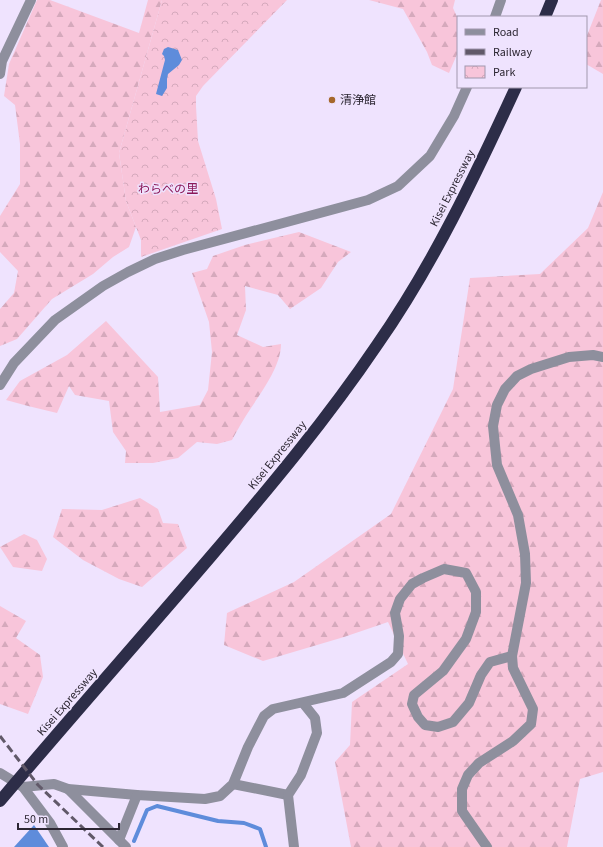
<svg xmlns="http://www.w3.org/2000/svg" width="603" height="847" font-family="'Source Sans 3','Noto Sans JP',sans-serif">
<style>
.forest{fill:url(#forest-firs)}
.park{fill:url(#park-crowns)}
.water{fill:#5e8cdb}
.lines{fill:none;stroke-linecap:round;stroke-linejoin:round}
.stream{stroke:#5e8cdb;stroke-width:4}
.minor{stroke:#8e8f9d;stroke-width:10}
.highway{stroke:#2d2d48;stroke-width:12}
.rail{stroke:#615969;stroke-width:3;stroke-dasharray:8 4;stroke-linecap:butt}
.poi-dot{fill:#a5672c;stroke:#efe3fe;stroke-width:1.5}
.labels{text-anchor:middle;stroke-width:3;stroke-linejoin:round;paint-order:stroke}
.poi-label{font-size:12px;fill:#2d2733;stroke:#efe3fe;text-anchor:start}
.street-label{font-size:12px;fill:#2d2733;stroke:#efe3fe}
.park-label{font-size:12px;fill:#8b1859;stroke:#efe3fe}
</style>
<defs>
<pattern id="forest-firs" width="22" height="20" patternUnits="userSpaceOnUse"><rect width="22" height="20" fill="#f8c5da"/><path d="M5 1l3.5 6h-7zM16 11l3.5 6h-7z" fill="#d5a9bc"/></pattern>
<pattern id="park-crowns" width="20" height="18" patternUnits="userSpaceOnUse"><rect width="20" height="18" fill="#f8c5da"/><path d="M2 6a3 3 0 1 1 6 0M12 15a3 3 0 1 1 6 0" fill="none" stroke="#d5a9bc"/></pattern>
</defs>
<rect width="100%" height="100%" fill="#efe3fe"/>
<!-- forest -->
<g class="forest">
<path d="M37 0H50L139 33 148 0H162L119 153 126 201 136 227 129 247 113 257 93 274 52 299 17 339 0 346V309L14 293 18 271 0 252V216L20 184V144L15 105 4 96 9 64Z"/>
<path d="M369 0H455L453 8 458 19V52L449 73 432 65 427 52 403 9Z"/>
<path d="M601 0H603V74L586 64V38Z"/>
<path d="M603 192V772L580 779 567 847H351L335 762 350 745 352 702 408 664 388 622 344 637 263 661 224 645 227 613 294 582 391 514 453 389 470 278 540 274 588 228Z"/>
<path d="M299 232 351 252 338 262 321 288 290 309 278 295 245 286 246 310 237 335 263 347 281 344C281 366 262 391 251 408 244 418 238 429 232 440L217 444 197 442 178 458 153 463H125L126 451 113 432 109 401 75 395 69 386 57 413 28 406 6 400 20 381 67 355 106 321 158 377 160 412 200 405 208 390 212 352 209 322 192 273 207 269 213 256 245 245Z"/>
<path d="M140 498 158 509 163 523 178 524 187 548 142 587 119 579 83 560 53 537 62 509 102 510Z"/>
<path d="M24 534 37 540 47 559 42 571 13 567 0 547Z"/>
<path d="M0 606 26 621 16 638 40 655 43 677 28 714 0 704Z"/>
</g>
<!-- park -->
<path class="park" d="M162 0H287L203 86 196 96V106L198 141 216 199 222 229 141 257V240L126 201 119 153Z"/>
<!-- water -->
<g class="water">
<path d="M168 47 178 50 182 60 179 65 168 74 167 79V88L162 96 156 94 165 60 164 56 162 54 164 49Z"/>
<path d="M34 825 49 847H14Z"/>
</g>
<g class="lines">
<!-- stream -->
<path class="stream" d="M134 841 147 810 157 806 218 821 244 823 260 829 266 847"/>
<!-- minor -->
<g class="minor">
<path d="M495 17 501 0"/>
<path d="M0 74 2 61 31 0"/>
<path d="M0 385 14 363 55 320 103 286 128 272 155 259 183 250 368 200 398 186 430 156 454 116 467 87"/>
<path d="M0 773 23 787 50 823 63 847"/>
<path d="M233 784 288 795"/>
<path d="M23 787 54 784 68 789 137 795 205 799 220 796 233 784 248 747 264 716 273 709 343 693 391 662 398 654 399 636 395 613 400 599 412 584 423 578 444 569 466 573 476 592V612L466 639 443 671 414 695 412 704 418 717 425 725 438 727 453 722 469 703 481 675 490 662 512 656 526 583 525 554 518 515 497 465 493 426 497 405 505 389 517 376 531 369 569 357 593 355 603 357"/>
<path d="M68 789 126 847"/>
<path d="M119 840 137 795"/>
<path d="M294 847 288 795 301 775 317 733 315 718 303 703"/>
<path d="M487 847 462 811V789L468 775 479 763 513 741 531 724 533 709 513 668 512 656"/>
</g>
<!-- highway -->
<g class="highway">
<path d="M545 17 552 0"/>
<path d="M0 801C70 718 142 637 212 555 270 487 327 419 377 345 433 265 475 176 516 87"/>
</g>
<!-- rail -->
<path class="rail" d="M0 736 38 785 103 847"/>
</g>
<!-- markers -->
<circle class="poi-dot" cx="332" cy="100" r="4"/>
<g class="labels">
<!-- poi labels -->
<g class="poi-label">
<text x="340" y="104">清浄館</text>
</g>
<!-- street labels -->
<g class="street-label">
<text transform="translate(452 188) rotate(-63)" y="4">Kisei Expressway</text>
<text transform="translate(277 455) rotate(-51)" y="4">Kisei Expressway</text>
<text transform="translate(67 702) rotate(-49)" y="4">Kisei Expressway</text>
</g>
<!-- park labels -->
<g class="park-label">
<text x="168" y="193">わらべの里</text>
</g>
</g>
<!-- legend -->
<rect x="457" y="16" width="130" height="72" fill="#efe3fe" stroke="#a198ad"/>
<rect x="465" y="29" width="20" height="6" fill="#8e8f9d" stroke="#a198ad"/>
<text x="493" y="36" font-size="12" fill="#2d2733">Road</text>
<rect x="465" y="49" width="20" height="6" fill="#615969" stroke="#a198ad"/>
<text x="493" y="56" font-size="12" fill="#2d2733">Railway</text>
<rect x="465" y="66" width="20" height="12" fill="url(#park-crowns)" stroke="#a198ad"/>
<text x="493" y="76" font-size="12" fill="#2d2733">Park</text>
<!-- scale -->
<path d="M18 823v6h101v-6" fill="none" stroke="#2d2733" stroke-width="2"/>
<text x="24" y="823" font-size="12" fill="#2d2733" stroke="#efe3fe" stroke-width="3" paint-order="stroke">50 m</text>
</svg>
